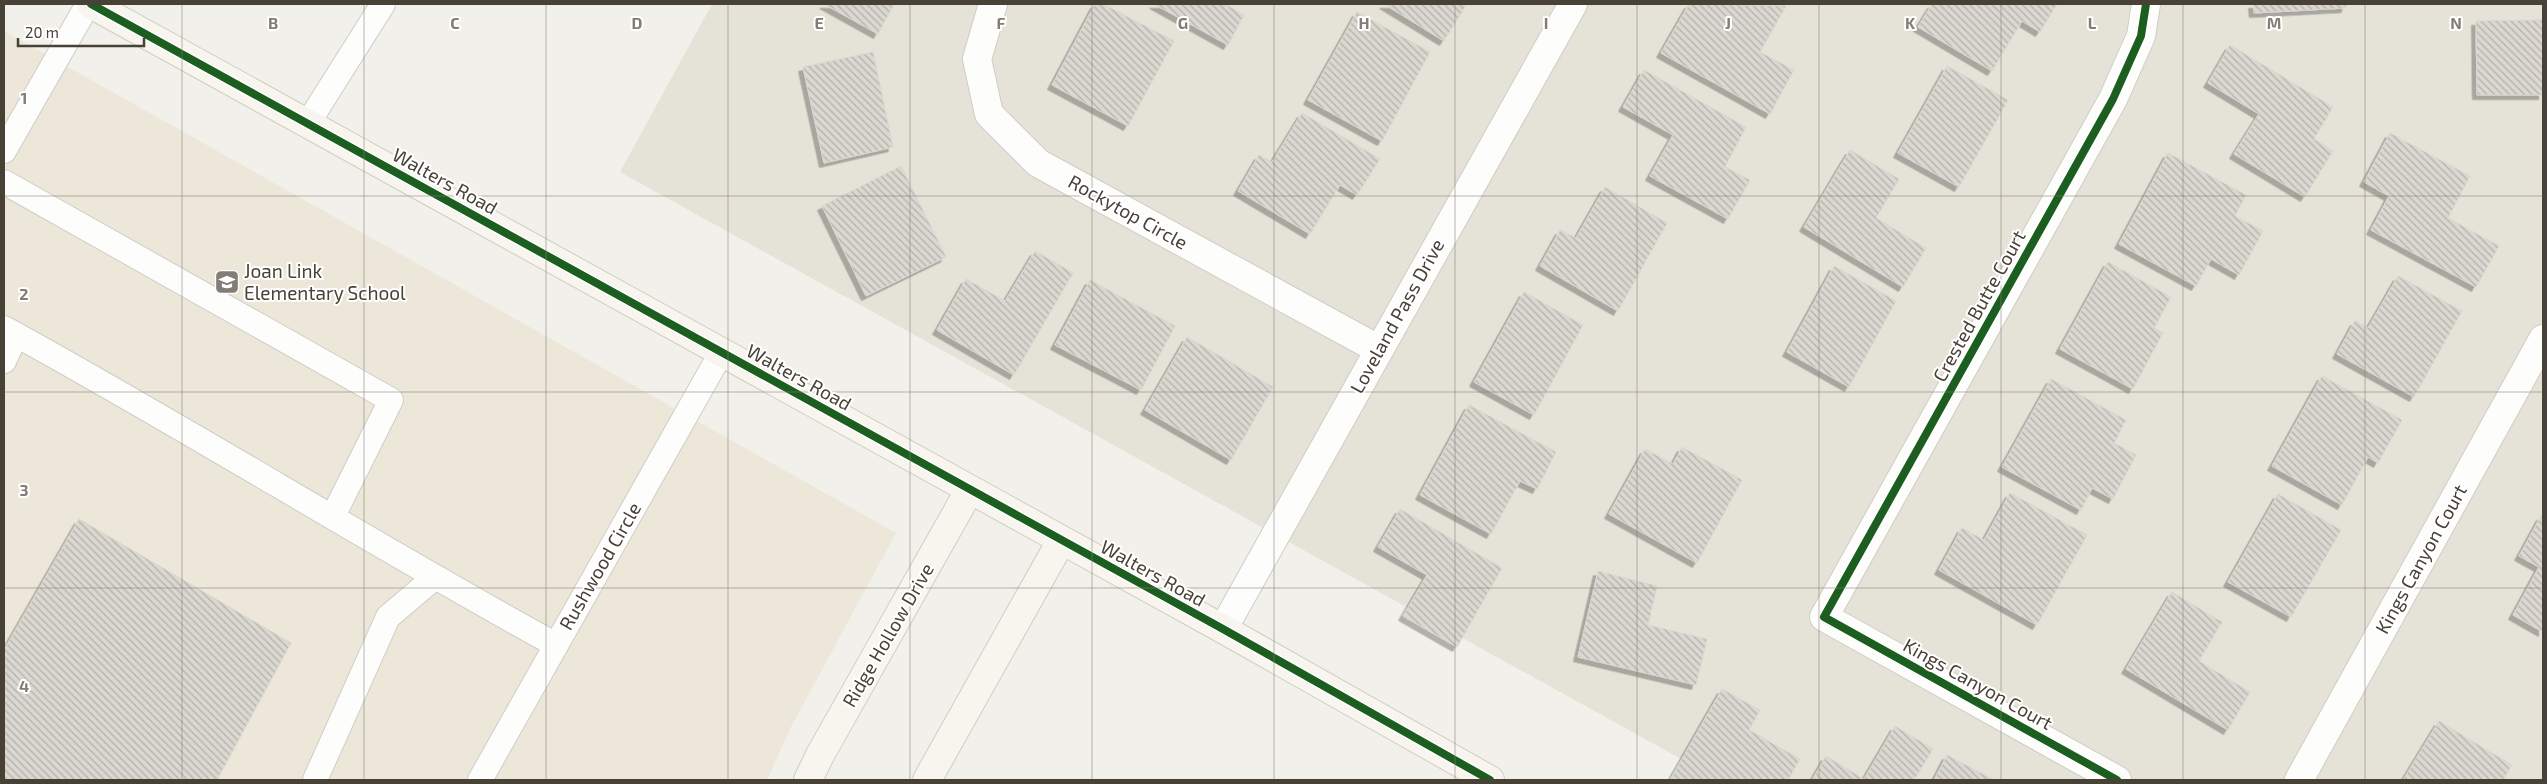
<svg xmlns="http://www.w3.org/2000/svg" width="2547" height="784" font-family="'Exo 2',sans-serif">
<style>
.residential{fill:#e5e2d7}
.education{fill:#ece7d9}
.building{fill:url(#building-back-hatch);stroke:#d9d7d0;filter:url(#shadow)}
.lines{fill:none;stroke-linecap:round;stroke-linejoin:round}
.lane-casing{stroke:#cfcdc7;stroke-width:26}
.street-casing{stroke:#cfcdc7;stroke-width:30}
.secondary-casing{stroke:#d1cdc1;stroke-width:30}
.lane{stroke:#fdfdfc;stroke-width:24}
.street{stroke:#fdfdfc;stroke-width:28}
.secondary{stroke:#f7f5ee;stroke-width:28}
.cycleway-casing{stroke:#fff;stroke-width:11}
.cycleway{stroke:#1b5e20;stroke-width:8}
.grid{fill:none;stroke:#837e75;stroke-width:1;stroke-opacity:0.55}
.labels{text-anchor:middle;stroke-width:4;stroke-linejoin:round;paint-order:stroke}
.street-label{font-size:19px;fill:#484136;stroke:#fff}
.poi-label{font-size:19px;fill:#484136;stroke:#fff;text-anchor:start}
.grid-label{font-size:16px;text-anchor:middle;font-weight:bold;fill:#837e75;stroke:#fff;stroke-width:4;stroke-linejoin:round;paint-order:stroke}
</style>
<defs>
<pattern id="building-back-hatch" width="6" height="6" patternUnits="userSpaceOnUse" patternTransform="scale(1.25)"><rect width="6" height="6" fill="#dbd8d2"/><path d="M-1 5l2 2M0 0l6 6M5-1l2 2" fill="none" stroke="#b4b1ab"/></pattern>
<filter id="shadow"><feDropShadow dx="-4.5" dy="4.5" stdDeviation="0" flood-color="#0004"/></filter>
</defs>
<rect width="100%" height="100%" fill="#f1f0ea"/>
<!-- residential -->
<path class="residential" d="M712 4H2543V780H1719L620 172Z"/>
<!-- education -->
<path class="education" d="M4 31 896 533 791 727 767 780H4Z"/>
<!-- building -->
<g class="building">
<path d="M824 4H894L878 34Z"/>
<path d="M1095 4H1103L1174 41 1128 126 1052 85Z"/>
<path d="M1154 4H1225L1244 15 1228 45Z"/>
<path d="M1384 4H1467L1444 41Z"/>
<path d="M1689 4 1786 6 1760 52 1794 70 1770 114 1661 53Z"/>
<path d="M1932 4H2057L2040 32 2022 21 1992 71 1918 27Z"/>
<path d="M2253 4H2346V8L2254 13Z"/>
<path d="M1357 12 1430 52 1382 141 1308 100Z"/>
<path d="M2543 20V95H2477L2476 21Z"/>
<path d="M2230 45 2333 107 2314 139 2333 151 2305 197 2234 154 2259 114 2208 83Z"/>
<path d="M873 52 893 147 824 163 803 67Z"/>
<path d="M1947 66 2008 100 1959 187 1898 153Z"/>
<path d="M1644 70 1746 127 1725 167 1750 180 1728 219 1650 176 1673 135 1623 107Z"/>
<path d="M1302 113 1380 159 1357 195 1340 185 1310 234 1238 191 1259 155 1272 162Z"/>
<path d="M2390 133 2470 176 2448 218 2499 246 2476 287 2371 230 2389 196 2364 182Z"/>
<path d="M1850 150 1899 179 1876 218 1926 248 1903 287 1804 227Z"/>
<path d="M2168 153 2246 195 2235 216 2263 231 2239 275 2211 259 2196 286 2119 244Z"/>
<path d="M901 166 946 257 866 296 822 206Z"/>
<path d="M1605 187 1667 223 1618 311 1540 266 1560 230 1576 238Z"/>
<path d="M1035 251 1073 273 1014 375 937 330 966 279 1005 301Z"/>
<path d="M2108 262 2171 297 2154 328 2163 333 2133 389 2060 349Z"/>
<path d="M1834 266 1896 301 1849 387 1787 352Z"/>
<path d="M2398 276 2462 311 2414 397 2337 354 2355 321 2368 328Z"/>
<path d="M1090 280 1175 326 1141 390 1055 345Z"/>
<path d="M1524 292 1583 325 1534 415 1474 382Z"/>
<path d="M1187 337 1273 387 1231 460 1145 410Z"/>
<path d="M2322 376 2402 420 2378 463 2368 457 2342 505 2272 466Z"/>
<path d="M2051 379 2126 420 2114 443 2136 455 2113 499 2092 488 2081 510 2002 467Z"/>
<path d="M1469 405 1556 452 1537 489 1520 481 1491 534 1420 495Z"/>
<path d="M1682 447 1742 480 1697 563 1609 514 1645 449 1673 464Z"/>
<path d="M2010 493 2087 535 2037 625 1939 570 1962 528 1984 540Z"/>
<path d="M2278 494 2341 530 2291 617 2228 582Z"/>
<path d="M1400 509 1502 568 1457 647 1403 616 1427 575 1378 547Z"/>
<path d="M2541 516 2543 517V632L2513 615 2539 567 2519 556Z"/>
<path d="M79 519 291 643 217 780H4V650Z"/>
<path d="M1598 571 1657 586 1648 625 1707 639 1696 685 1578 657Z"/>
<path d="M2172 592 2222 622 2199 661 2250 692 2228 730 2126 669Z"/>
<path d="M1722 689 1760 710 1749 730 1800 759 1788 780H1670Z"/>
<path d="M2439 721 2512 765 2503 780H2403Z"/>
<path d="M1895 726 1933 749 1914 780H1812L1826 756 1864 779Z"/>
<path d="M1947 755 1994 780H1934Z"/>
</g>
<g class="lines">
<defs>
<g id="lane">
<path d="M308 123 383 4"/>
<path d="M4 151 88 4"/>
<path d="M4 182 391 400 333 516"/>
<path d="M4 328C190 430 370 543 556 645"/>
<path d="M4 361 16 335"/>
<path d="M315 780 388 617 434 578"/>
<path d="M480 780 721 353"/>
</g>
<g id="street">
<path d="M993 4 977 59 989 114 1038 163 1378 349"/>
<path d="M1223 629 1573 4"/>
<path d="M2117 780 1824 617 2113 99 2141 36 2146 4"/>
<path d="M2299 780 2543 339"/>
</g>
<g id="secondary">
<path d="M91 4 1223 629 1490 780"/>
<path d="M808 780 820 755 969 491"/>
<path d="M927 780 1061 541"/>
</g>
</defs>
<!-- lane casing -->
<use href="#lane" class="lane-casing"/>
<!-- street casing -->
<use href="#street" class="street-casing"/>
<!-- secondary casing -->
<use href="#secondary" class="secondary-casing"/>
<!-- lane -->
<use href="#lane" class="lane"/>
<!-- street -->
<use href="#street" class="street"/>
<!-- secondary -->
<use href="#secondary" class="secondary"/>
<defs>
<g id="cycleway">
<path d="M91 4 1223 629 1490 780"/>
<path d="M2117 780 1824 617 2113 99 2141 36 2146 4"/>
</g>
</defs>
<!-- cycleway casing -->
<use href="#cycleway" class="cycleway-casing"/>
<!-- cycleway -->
<use href="#cycleway" class="cycleway"/>
</g>
<!-- grid -->
<path class="grid" d="M182 4V780M364 4V780M546 4V780M728 4V780M910 4V780M1092 4V780M1274 4V780M1455 4V780M1637 4V780M1819 4V780M2001 4V780M2183 4V780M2365 4V780M4 196H2543M4 392H2543M4 588H2543"/>
<!-- icons -->
<defs>
<symbol id="school-square" viewBox="-11 -11 22 22"><rect x="-9" y="-9" width="18" height="18" rx="4" fill="#837e75" stroke="#fff"/><path d="M0-5L7-2L0 1L-7-2ZM-4 1L0 2.5L4 1V4Q0 6-4 4Z" fill="#fff"/></symbol>
</defs>
<g fill-rule="evenodd">
<use href="#school-square" x="213" y="268" width="28" height="28"/>
</g>
<g class="labels">
<!-- street labels -->
<g class="street-label">
<text transform="translate(445 181) rotate(29)" y="7">Walters Road</text>
<text transform="translate(1128 212) rotate(29)" y="7">Rockytop Circle</text>
<text transform="translate(1979 306) rotate(-61)" y="7">Crested Butte Court</text>
<text transform="translate(1397 316) rotate(-61)" y="7">Loveland Pass Drive</text>
<text transform="translate(799 377) rotate(29)" y="7">Walters Road</text>
<text transform="translate(2421 559) rotate(-61)" y="7">Kings Canyon Court</text>
<text transform="translate(600 566) rotate(-60)" y="7">Rushwood Circle</text>
<text transform="translate(1153 573) rotate(29)" y="7">Walters Road</text>
<text transform="translate(888 635) rotate(-60)" y="7">Ridge Hollow Drive</text>
<text transform="translate(1978 684) rotate(29)" y="7">Kings Canyon Court</text>
</g>
<!-- poi labels -->
<g class="poi-label">
<text x="244" y="278">Joan Link<tspan x="244" dy="22">Elementary School</tspan></text>
</g>
</g>
<g class="grid-label">
<text x="273" y="29">B</text>
<text x="455" y="29">C</text>
<text x="637" y="29">D</text>
<text x="819" y="29">E</text>
<text x="1001" y="29">F</text>
<text x="1183" y="29">G</text>
<text x="1364" y="29">H</text>
<text x="1546" y="29">I</text>
<text x="1728" y="29">J</text>
<text x="1910" y="29">K</text>
<text x="2092" y="29">L</text>
<text x="2274" y="29">M</text>
<text x="2456" y="29">N</text>
<text x="24" y="104">1</text>
<text x="24" y="300">2</text>
<text x="24" y="496">3</text>
<text x="24" y="692">4</text>
</g>
<!-- border -->
<rect width="2547" height="784" fill="none" stroke="#484136" stroke-width="10"/>
<!-- scale -->
<path d="M18 38v8h126v-8" fill="none" stroke="#484136" stroke-width="2.5"/>
<text x="25" y="38" font-size="15" fill="#484136" stroke="#ffffff" stroke-width="4" paint-order="stroke">20 m</text>
</svg>
